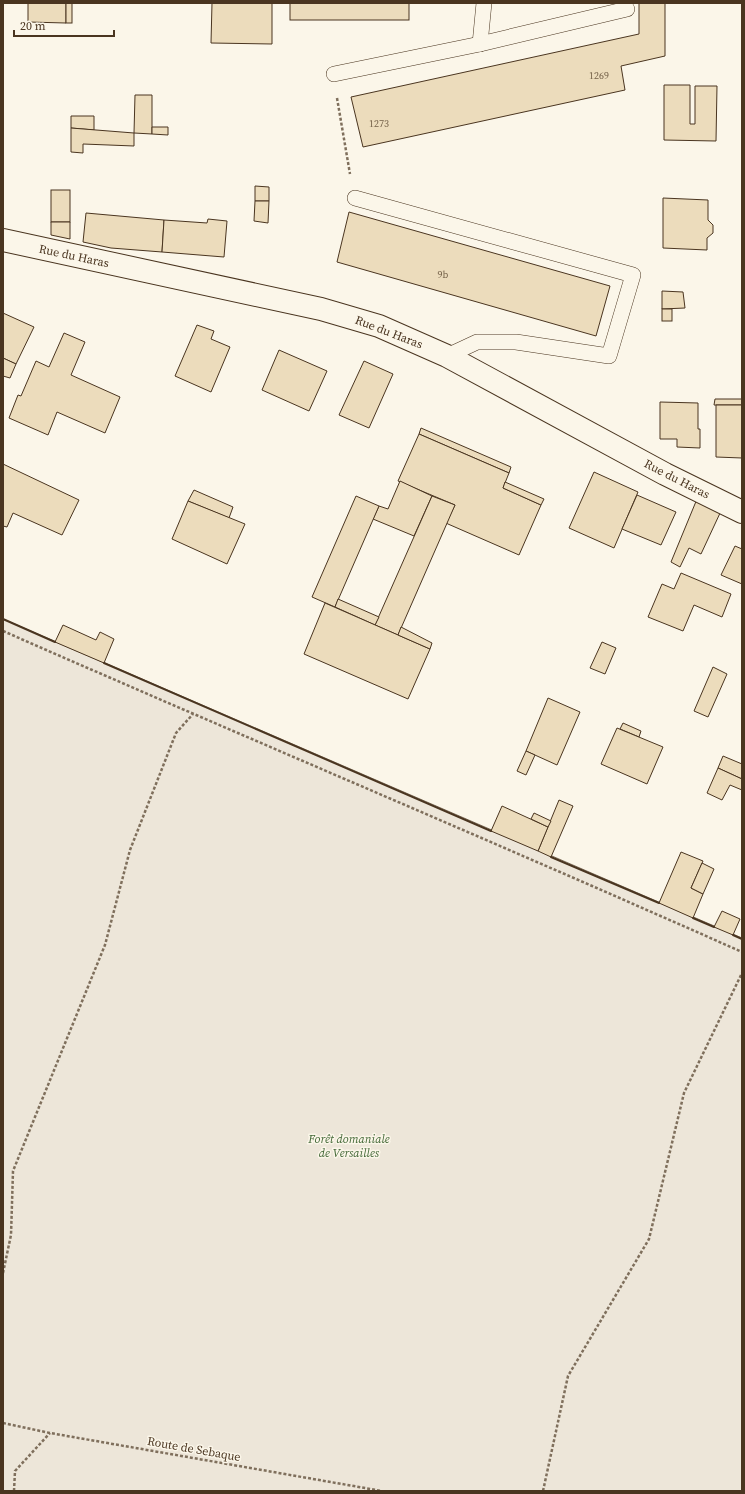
<svg xmlns="http://www.w3.org/2000/svg" width="745" height="1494" font-family="'Source Serif 4',serif">
<style>
.green{fill:#ede6d9;stroke:#887966}
.building{fill:#ecdcbc;stroke:#4a3520}
.lines{fill:none;stroke-linecap:round;stroke-linejoin:round}
.lane-casing{stroke:#4a3520;stroke-width:16}
.street-casing{stroke:#4a3520;stroke-width:24}
.path{stroke:#7f6f5c;stroke-width:2.5;stroke-dasharray:3 2;stroke-linecap:butt}
.lane{stroke:#fbf6e9;stroke-width:15}
.street{stroke:#fbf6e9;stroke-width:22}
.wall{stroke:#4a3520;stroke-width:2}
.labels{text-anchor:middle;stroke-width:3;stroke-linejoin:round;paint-order:stroke}
.number-label{font-size:10px;fill:#725f47}
.street-label{font-size:12px;fill:#4a3520;stroke:#fbf6e9}
.park-label{font-size:12px;font-style:italic;fill:#436837;stroke:#fbf6e9}
</style>
<rect width="100%" height="100%" fill="#fbf6e9"/>
<!-- green -->
<path class="green" d="M3 619 742 938V1491H3Z"/>
<!-- building -->
<g class="building">
<path d="M28 3H66V23L28 22Z"/>
<rect x="66" y="3" width="6" height="20"/>
<path d="M212 3H272V44L211 43Z"/>
<rect x="290" y="3" width="119" height="17"/>
<path d="M639 3H665V56L621 66 625 90 363 147 351 97 639 34Z"/>
<path d="M664 85H690V124H695V86H717L716 141 664 140Z"/>
<path d="M135 95H152V134L134 133Z"/>
<path d="M71 116H94V130L71 128Z"/>
<path d="M152 127H168V135L152 134Z"/>
<path d="M71 128 134 133V146L83 144V153L71 152Z"/>
<path d="M255 186 269 187V201H255Z"/>
<rect x="51" y="190" width="19" height="32"/>
<path d="M663 198 708 200V220L713 225V233L707 238V250L663 248Z"/>
<path d="M255 201H269L268 223 254 221Z"/>
<path d="M349 212 610 286 596 336 337 262Z"/>
<path d="M86 213 164 220 162 252 111 248 83 242Z"/>
<path d="M208 219 227 221 224 257 162 252 164 220 207 223Z"/>
<path d="M51 222H70V239L51 235Z"/>
<path d="M662 291 683 292 685 308 662 309Z"/>
<rect x="662" y="309" width="10" height="12"/>
<path d="M3 313 34 327 16 364 3 358Z"/>
<path d="M197 325 214 331 211 339 230 347 211 392 175 376Z"/>
<path d="M64 333 85 342 71 375 120 397 105 433 57 412 48 435 9 418 18 395 21 396 36 361 49 367Z"/>
<path d="M279 350 327 371 309 411 262 390Z"/>
<path d="M3 358 16 364 10 378 3 376Z"/>
<path d="M364 361 393 374 369 428 339 415Z"/>
<path d="M715 399H742V405H714Z"/>
<path d="M660 402 698 403V429H700V448L677 447V439H660Z"/>
<path d="M716 405H742V458L716 457Z"/>
<path d="M421 428 511 467 509 473 419 434Z"/>
<path d="M419 434 509 473 503 488 541 505 519 555 448 524 446 523 455 505 398 481Z"/>
<path d="M3 464 79 500 62 535 13 513 7 527 3 526Z"/>
<path d="M594 472 638 492 614 548 569 528Z"/>
<path d="M400 481 432 496 414 536 373 519 379 506 388 509Z"/>
<path d="M505 482 544 499 541 505 503 488Z"/>
<path d="M194 490 233 507 229 518 188 501Z"/>
<path d="M637 495 676 512 661 545 622 529Z"/>
<path d="M356 496 379 506 335 607 312 597Z"/>
<path d="M432 496 455 505 398 635 375 625Z"/>
<path d="M697 499 721 511 701 554 689 548 680 567 671 562Z"/>
<path d="M188 501 245 524 227 564 172 539Z"/>
<path d="M735 546 742 549V584L721 575Z"/>
<path d="M681 573 731 594 722 617 694 605 683 631 648 617 662 584 674 589Z"/>
<path d="M338 599 379 617 375 625 335 607Z"/>
<path d="M325 603 430 649 408 699 304 654Z"/>
<path d="M63 625 96 640 100 632 114 639 104 663 55 642Z"/>
<path d="M401 627 432 643 430 649 398 635Z"/>
<path d="M602 642 616 648 605 674 590 668Z"/>
<path d="M713 667 727 674 708 717 694 711Z"/>
<path d="M548 698 580 712 557 765 526 751Z"/>
<path d="M623 723 641 731 639 737 620 729Z"/>
<path d="M617 728 663 747 647 784 601 764Z"/>
<path d="M526 751 535 755 526 775 517 771Z"/>
<path d="M723 756 742 764V779L718 768Z"/>
<path d="M718 768 742 779V790L730 785 722 800 707 793Z"/>
<path d="M559 800 573 806 551 857 538 851Z"/>
<path d="M502 806 548 827 538 851 491 831Z"/>
<path d="M534 813 551 821 548 827 531 819Z"/>
<path d="M681 852 703 861 691 888 703 894 693 918 659 903Z"/>
<path d="M702 863 714 869 703 894 691 888Z"/>
<path d="M722 911 740 919 733 935 714 927Z"/>
</g>
<g class="lines">
<defs>
<g id="lane">
<path d="M480 44 484 3"/>
<path d="M334 74 480 44 627 9"/>
<path d="M355 198 633 275 609 356 516 342H477L447 356"/>
</g>
<path id="street" d="M3 240 321 309 379 326 447 356 665 474 742 512"/>
</defs>
<!-- lane casing -->
<use href="#lane" class="lane-casing"/>
<!-- street casing -->
<use href="#street" class="street-casing"/>
<!-- path -->
<g class="path">
<path d="M337 98 350 174"/>
<path d="M3 631C249 739 497 843 742 952"/>
<path d="M3 1273 11 1235 13 1171 105 945 130 850 176 733 193 714"/>
<path d="M3 1423 50 1433 382 1491"/>
<path d="M14 1491 15 1471 50 1433"/>
<path d="M543 1491 568 1376 649 1239 684 1093 742 973"/>
</g>
<!-- lane -->
<use href="#lane" class="lane"/>
<!-- street -->
<use href="#street" class="street"/>
<!-- wall -->
<g class="wall">
<path d="M3 619 55 642"/>
<path d="M104 663 491 831"/>
<path d="M551 857 659 903"/>
<path d="M693 918 714 927"/>
<path d="M733 935 742 939"/>
</g>
</g>
<g class="labels">
<!-- number labels -->
<g class="number-label">
<text x="599" y="79">1269</text>
<text x="379" y="127">1273</text>
<text x="443" y="278">9b</text>
</g>
<!-- street labels -->
<g class="street-label">
<text transform="translate(74 256) rotate(12)" y="4">Rue du Haras</text>
<text transform="translate(389 332) rotate(21)" y="4">Rue du Haras</text>
<text transform="translate(677 479) rotate(27)" y="4">Rue du Haras</text>
<text transform="translate(194 1449) rotate(10)" y="4">Route de Sebaque</text>
</g>
<!-- park labels -->
<g class="park-label">
<text x="349" y="1143">Forêt domaniale<tspan x="349" dy="14">de Versailles</tspan></text>
</g>
</g>
<!-- border -->
<rect width="745" height="1494" fill="none" stroke="#4a3520" stroke-width="8"/>
<!-- scale -->
<path d="M14 30v6h100v-6" fill="none" stroke="#4a3520" stroke-width="2"/>
<text x="20" y="30" font-size="12" fill="#4a3520" stroke="#fbf6e9" stroke-width="3" paint-order="stroke">20 m</text>
</svg>
